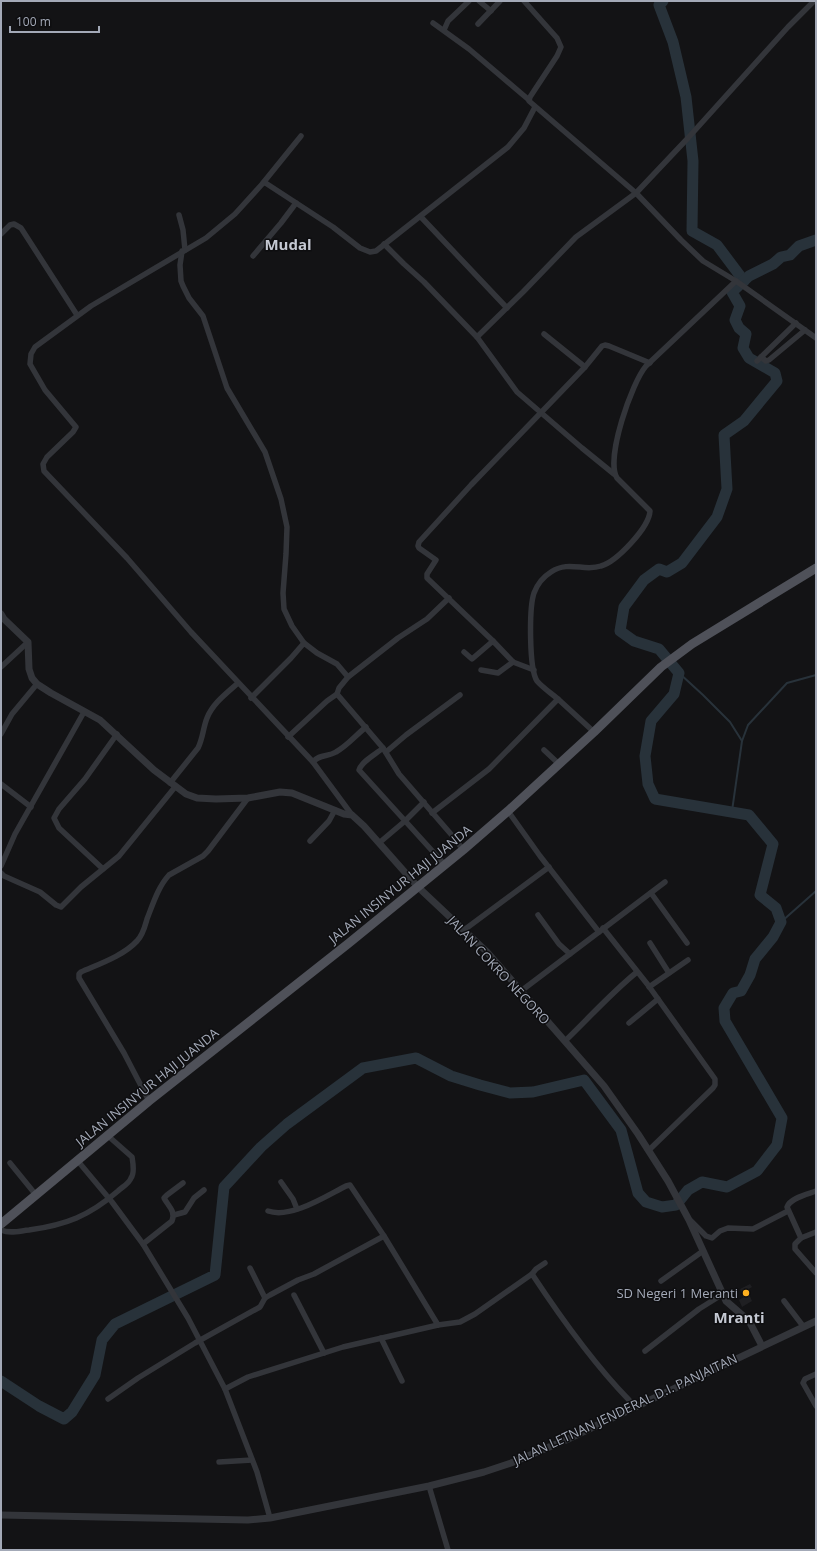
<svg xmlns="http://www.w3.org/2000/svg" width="817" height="1551" font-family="'Open Sans',sans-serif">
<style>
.built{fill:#1f1f22}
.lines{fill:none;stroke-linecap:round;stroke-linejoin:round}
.stream{stroke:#28323a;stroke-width:2}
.river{stroke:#28323a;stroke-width:11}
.minor{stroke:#33353a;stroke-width:5.5}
.tertiary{stroke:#33353a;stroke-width:7}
.primary{stroke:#4f5159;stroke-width:9}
.poi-dot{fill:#ffb120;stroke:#0e0e10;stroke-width:1.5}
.labels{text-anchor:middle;stroke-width:3;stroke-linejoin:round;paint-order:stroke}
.street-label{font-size:13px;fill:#a3a9b7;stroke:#0e0e10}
.poi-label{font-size:13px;fill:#a3a9b7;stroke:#0e0e10;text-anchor:end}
.quarter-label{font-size:15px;font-weight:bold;fill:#c4c8d2;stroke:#0e0e10}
</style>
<rect width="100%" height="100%" fill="#131315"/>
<!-- built -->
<path class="built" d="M750 1284 752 1287 747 1290 752 1301 742 1307 739 1300 744 1297 740 1289Z"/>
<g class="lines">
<!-- stream -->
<g class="stream">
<path d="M679 673 703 695 730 722 742 741"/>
<path d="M732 811 742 741 748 725 787 683 816 675"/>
<path d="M781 922 816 891"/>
</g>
<!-- river -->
<g class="river">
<path d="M663 1 659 5 673 42 686 97 693 161 692 231 717 245 744 281"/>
<path d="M1 1381 39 1406 64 1419 72 1412 95 1375 102 1340 115 1324 215 1275 224 1187 261 1147 287 1124 363 1068 416 1058 451 1076 480 1085 510 1093 533 1092 584 1080 621 1130 638 1193 646 1202 662 1207 676 1205 688 1190 702 1182 727 1187 757 1171 777 1145 782 1118 725 1021 724 1008 733 993 741 991 750 975 755 959 773 937 781 922 776 908 760 895 773 844 749 815 655 799 648 784 645 756 651 721 674 694 679 673 659 649 634 641 620 631 624 607 644 580 659 569 667 572 682 563 717 517 727 489 724 435 744 421 777 381 775 373 749 358 743 348 746 334 739 328 735 320 740 306 732 292 749 276 773 264 781 257 790 255 799 246 816 240"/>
</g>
<!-- minor -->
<g class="minor">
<path d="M479 1 491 11"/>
<path d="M524 1 557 38 561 47 557 56 530 97 529 101 636 193 681 240 703 261 736 281 816 338"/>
<path d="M433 23 469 49 529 100"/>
<path d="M478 24 500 1"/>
<path d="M444 30 448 21 469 1"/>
<path d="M263 183 301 136"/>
<path d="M179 215 183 230 185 250"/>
<path d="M421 217 507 308"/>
<path d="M1 234 10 225 14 224 21 228 77 315"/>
<path d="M384 244 404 264 424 282 477 337 517 392 582 448 614 474"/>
<path d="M182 251 180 265 181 281 183 286 189 298 203 316 227 388 265 452 281 499 287 527 286 554 283 593 284 609 292 626 304 643"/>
<path d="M253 256 281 223 296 203"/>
<path d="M544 334 585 367"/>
<path d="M477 337 523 292 576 237 636 193 688 138 788 27 814 1"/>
<path d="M761 357 766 361 769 360 805 330"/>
<path d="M757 361 796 323"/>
<path d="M493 641 427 578V574L436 560 419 548 418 546 419 542 471 485 585 367 602 346 605 345 609 346 650 363"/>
<path d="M464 652 472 659 493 641 513 662 534 670"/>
<path d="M1 667 28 642"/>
<path d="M481 670 498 673 513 662"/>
<path d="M337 694 383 748 399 774 456 840 463 850"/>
<path d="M251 698 291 658 304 643 317 653 337 664 348 677"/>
<path d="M594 732C582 721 570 710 558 699 551 693 543 688 537 681 529 669 529 608 534 593 537 585 543 577 551 572 569 560 584 572 601 566 616 562 649 528 650 511L617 478C605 459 632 382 646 366L736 281"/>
<path d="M1 734 12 714 37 684"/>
<path d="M288 737 327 701 337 694 339 688 348 677 398 638 427 619 449 598"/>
<path d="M383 748C376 754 362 761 359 770L445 865"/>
<path d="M544 750 559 764"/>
<path d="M386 752 406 735 460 695"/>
<path d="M313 762C319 754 328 757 336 752 347 746 356 735 366 727"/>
<path d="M170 783 198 748C203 738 203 728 207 718 213 703 227 693 238 683"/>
<path d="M1 784 31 807"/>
<path d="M508 811 540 856 599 932"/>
<path d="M432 813 489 769 558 699"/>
<path d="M352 815 313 762 191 632 127 558 44 471 43 464 47 457 73 432 76 427 45 390 30 364 31 354 35 347 91 306 206 238 235 214 264 182 333 227 360 248 370 252 376 251 508 147 524 128 535 107"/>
<path d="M310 841 329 821 335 810"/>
<path d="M379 843 405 821 424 802"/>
<path d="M1 866 15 834 84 712"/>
<path d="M103 869 59 828 54 818 59 809 85 779 117 734"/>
<path d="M1 873 4 876 40 892 56 905 61 907 81 887 119 856 175 787"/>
<path d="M651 893 687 943"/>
<path d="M538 915 559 944 570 954"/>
<path d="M603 928 648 985 715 1079V1085L713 1088 649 1150"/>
<path d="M464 930 549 867"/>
<path d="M650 943 669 973"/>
<path d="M649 987 688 960"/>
<path d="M521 991 665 882"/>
<path d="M629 1023 658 999"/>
<path d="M565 1041C589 1018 611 993 637 972"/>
<path d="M149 1101 124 1053 79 978V974L81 972C99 964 123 956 137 941 143 935 145 926 147 919 153 904 158 887 169 875L203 856 208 851 248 798"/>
<path d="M77 1160 112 1202 143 1244 188 1318 225 1389 257 1472 270 1518"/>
<path d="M10 1163 36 1195"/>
<path d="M281 1182 293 1199 297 1209"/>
<path d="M816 1191C808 1194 790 1198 787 1207L801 1238 795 1244V1249L816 1273"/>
<path d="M268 1211C291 1219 326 1196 346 1186L350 1185 384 1236 438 1325"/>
<path d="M174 1215 185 1212 194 1198 204 1190"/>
<path d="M691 1221 706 1236 712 1238 720 1231 728 1228 753 1229 788 1211"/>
<path d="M1 1230C10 1234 19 1231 29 1230 66 1225 89 1216 118 1191 122 1187 129 1184 131 1178 135 1173 133 1163 132 1157L107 1135"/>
<path d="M801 1238 816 1232"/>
<path d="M143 1244 172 1221C176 1211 168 1206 164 1198L167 1195 183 1183"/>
<path d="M250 1268 265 1298"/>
<path d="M532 1274 536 1269 545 1263"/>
<path d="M661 1281 703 1251"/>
<path d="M294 1295 324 1353"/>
<path d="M784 1301 803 1326"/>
<path d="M381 1338 402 1381"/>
<path d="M645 1351 699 1309 723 1294"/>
<path d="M816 1374 805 1379 803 1383 816 1406"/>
<path d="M225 1389 248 1377 343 1347 438 1325 460 1322 475 1314 532 1274C561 1318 592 1362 629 1400"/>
<path d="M108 1399 138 1378 195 1343 260 1307 265 1298 270 1295 298 1280 314 1274 384 1236"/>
<path d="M219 1462 252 1460"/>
<path d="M429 1486 448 1550"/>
</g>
<!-- tertiary -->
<g class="tertiary">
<path d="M1 614 4 619 28 642 29 669 32 678 37 684 51 693 100 720 154 770 186 794 197 798 216 799 248 798 280 792 292 793 344 814 352 815 364 826 418 887 487 952 604 1086 638 1134 668 1181 689 1220 726 1301 749 1321 762 1346"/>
<path d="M1 1515 248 1520 270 1518 429 1486 484 1472 511 1463 566 1440 816 1321"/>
</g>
<!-- primary -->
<path class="primary" d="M1 1224 149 1101 349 943 463 850 508 811 594 732 661 667 692 644 816 568"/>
</g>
<!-- markers -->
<circle class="poi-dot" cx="746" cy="1293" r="4"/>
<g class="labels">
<!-- street labels -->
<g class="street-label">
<text transform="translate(400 884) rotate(-39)" y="5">JALAN INSINYUR HAJI JUANDA</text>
<text transform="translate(499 970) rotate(47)" y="5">JALAN COKRO NEGORO</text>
<text transform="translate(147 1087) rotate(-39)" y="5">JALAN INSINYUR HAJI JUANDA</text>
<text transform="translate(625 1409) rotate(-25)" y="5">JALAN LETNAN JENDERAL D.I. PANJAITAN</text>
</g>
<!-- poi labels -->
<g class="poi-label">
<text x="738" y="1298">SD Negeri 1 Meranti</text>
</g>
<!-- quarter labels -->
<g class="quarter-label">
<text x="288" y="250">Mudal</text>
<text x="739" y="1323">Mranti</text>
</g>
</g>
<!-- border -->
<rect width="817" height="1551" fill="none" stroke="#a3a9b7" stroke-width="4"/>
<!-- scale -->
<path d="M10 26v6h89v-6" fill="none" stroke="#a3a9b7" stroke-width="2"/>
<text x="16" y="26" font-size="12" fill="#a3a9b7" stroke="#0e0e10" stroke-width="3" paint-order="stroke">100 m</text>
</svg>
